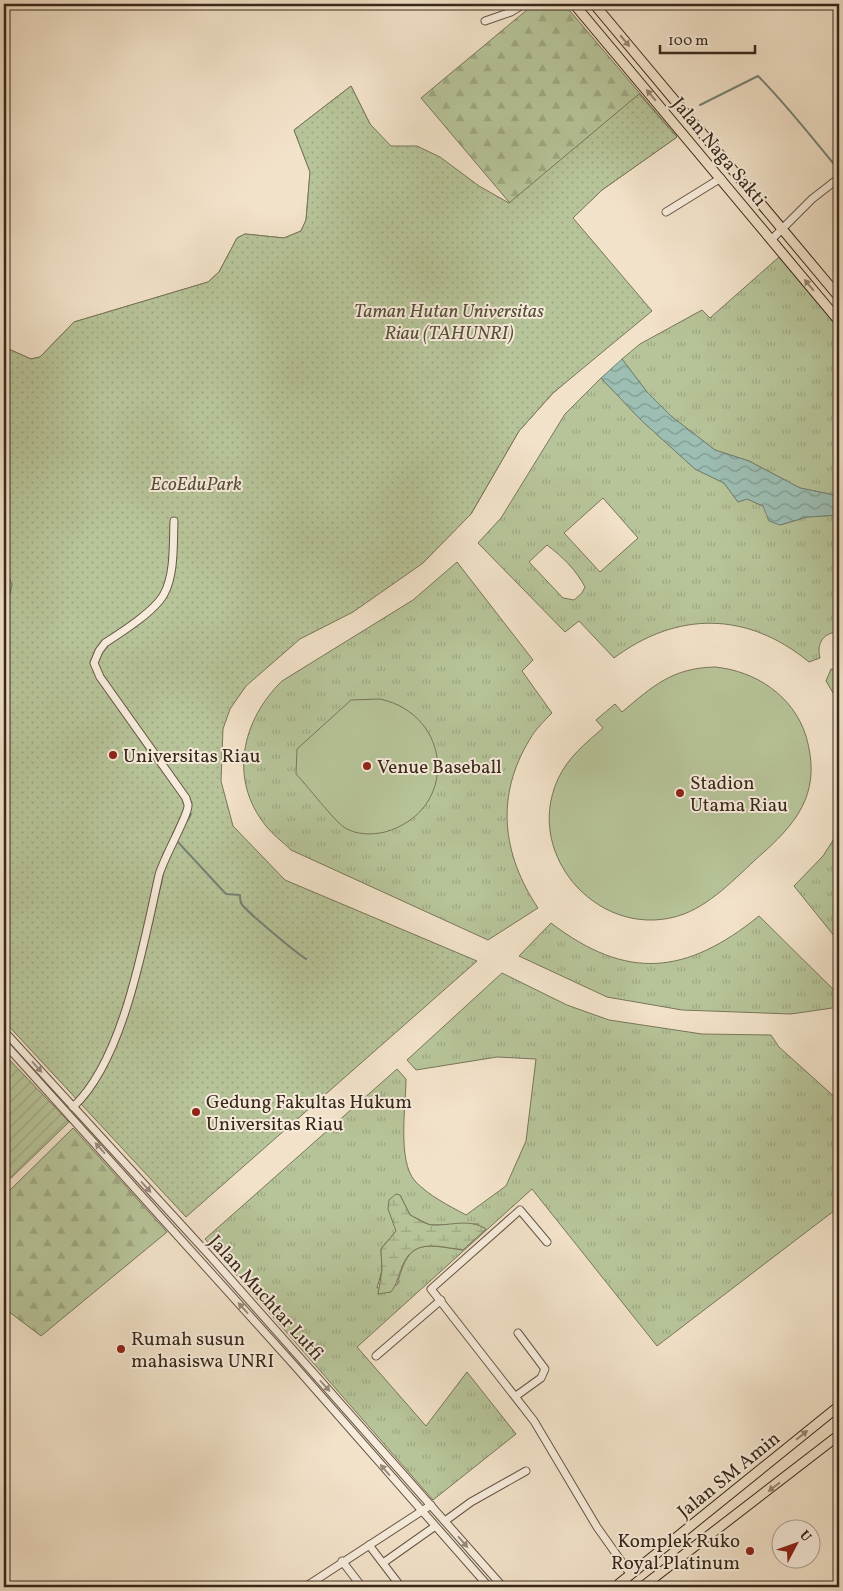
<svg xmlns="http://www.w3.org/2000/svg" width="843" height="1591" font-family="Vollkorn,serif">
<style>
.grass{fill:url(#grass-tufts);stroke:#78765a;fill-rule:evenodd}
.forest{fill:url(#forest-firs);stroke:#78765a}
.wetland{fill:url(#wetland-marsh);stroke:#78765a}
.park{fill:url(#park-dots);stroke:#78765a}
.garden{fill:url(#garden-furrows);stroke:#78765a}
.pitch{fill:#b7c499;stroke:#78765a}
.water{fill:url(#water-waves);stroke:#748276}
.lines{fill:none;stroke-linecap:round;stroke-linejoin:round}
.stream{stroke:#748276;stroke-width:2}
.minor-casing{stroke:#665646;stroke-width:9}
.major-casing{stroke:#38281b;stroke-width:11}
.minor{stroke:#f7ecdc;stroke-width:7}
.major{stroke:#f2e2c9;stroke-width:9}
.oneway{fill:#958572}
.oneway2{fill:#988a7c}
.poi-dot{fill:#8f2418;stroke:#f7ecdc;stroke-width:2}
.labels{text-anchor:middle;stroke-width:4;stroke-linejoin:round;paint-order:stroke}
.street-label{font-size:19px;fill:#38281b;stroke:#f7ecdc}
.park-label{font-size:19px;font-style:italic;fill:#584f3a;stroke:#f7ecdc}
.poi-label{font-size:19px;fill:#38281b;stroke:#f7ecdc;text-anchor:start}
</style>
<defs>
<pattern id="grass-tufts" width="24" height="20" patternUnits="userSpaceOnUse" patternTransform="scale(1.25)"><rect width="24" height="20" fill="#b7c499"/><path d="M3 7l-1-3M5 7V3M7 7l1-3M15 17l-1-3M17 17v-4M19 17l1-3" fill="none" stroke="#9ea883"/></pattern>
<pattern id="forest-firs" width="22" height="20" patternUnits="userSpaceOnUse" patternTransform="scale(1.25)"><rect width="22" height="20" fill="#b7c499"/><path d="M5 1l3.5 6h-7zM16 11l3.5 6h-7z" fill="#9ea883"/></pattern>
<pattern id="wetland-marsh" width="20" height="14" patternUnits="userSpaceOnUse" patternTransform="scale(1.25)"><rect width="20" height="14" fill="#b7c499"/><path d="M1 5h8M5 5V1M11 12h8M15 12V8" fill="none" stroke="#9ea883"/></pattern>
<pattern id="park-dots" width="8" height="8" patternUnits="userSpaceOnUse" patternTransform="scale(1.25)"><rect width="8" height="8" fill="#b7c499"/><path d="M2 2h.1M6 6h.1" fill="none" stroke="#9ea883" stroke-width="1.8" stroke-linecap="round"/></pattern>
<pattern id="garden-furrows" width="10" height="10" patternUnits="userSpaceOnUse" patternTransform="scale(1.25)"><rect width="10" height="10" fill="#b7c499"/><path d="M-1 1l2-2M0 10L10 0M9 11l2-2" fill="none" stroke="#9ea883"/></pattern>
<pattern id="water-waves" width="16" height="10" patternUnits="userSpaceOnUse" patternTransform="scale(1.25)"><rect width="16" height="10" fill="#9cbeb3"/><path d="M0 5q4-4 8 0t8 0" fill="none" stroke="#809a91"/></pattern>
</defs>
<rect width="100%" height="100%" fill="#f2e2c9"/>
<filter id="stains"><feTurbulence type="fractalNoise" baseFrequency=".004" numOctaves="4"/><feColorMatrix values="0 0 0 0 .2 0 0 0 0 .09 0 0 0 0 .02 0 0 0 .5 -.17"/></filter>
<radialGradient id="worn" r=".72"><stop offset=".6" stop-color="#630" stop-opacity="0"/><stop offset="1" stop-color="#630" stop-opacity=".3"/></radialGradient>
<!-- grass -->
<g class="grass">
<path d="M779 257 839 329V496L800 488 749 461 715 450 671 416 647 392 622 359 640 344 702 310 710 318Z"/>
<path d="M601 378 641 420 695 469 724 483 738 502 747 499 763 506 780 525 807 517 839 515V632C824 632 816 643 820 658L809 662C747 611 677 611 614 658L579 621 565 632 478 543 501 518 565 414ZM603 498 638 538 600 572 564 533ZM547 545C563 557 576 570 585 587L582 593 574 600 563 598 529 562Z"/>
<path d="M457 562 533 660 522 671 552 713C544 721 535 730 530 739 495 796 502 854 538 908L488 940 291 850C283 842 273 835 266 826 228 779 242 720 282 681L413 600Z"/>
<path d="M831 669 839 670V703L826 681Z"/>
<path d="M839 831V942L794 886 823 856Z"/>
<path d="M759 916 839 995V1007L791 1014 682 1010 607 997 519 956 551 923C627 981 686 975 759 916Z"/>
<path d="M502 973 567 1005 609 1020 702 1034 771 1035 779 1047 839 1101V1207L657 1346 532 1189 357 1347 426 1426 467 1372 516 1434 433 1500 205 1239 397 1069 406 1079C406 1104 397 1161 415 1181 429 1196 448 1205 466 1215L506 1186 526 1141 536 1059 497 1057 416 1070 407 1060ZM400 1195 410 1215 430 1225 479 1224 463 1250C421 1244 409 1239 397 1285L377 1288 382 1270 381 1249 396 1231Z"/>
</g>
<!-- forest -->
<g class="forest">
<path d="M534 4H564L677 137 602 190 572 218 581 369 553 393 519 431 471 514 4 571V347L31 359 40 357 74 322 208 282 219 272 237 238 245 234 284 238 301 231 306 220 310 172 294 130 351 86 370 124 465 240 509 202 421 98Z"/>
<path d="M73 1128 167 1232 41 1336 4 1308V1196Z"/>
</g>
<!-- wetland -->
<path class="wetland" d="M396 1194 400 1195 410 1215C416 1218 424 1224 432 1225 450 1226 469 1218 486 1229L463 1250C439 1247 413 1237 402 1267 398 1276 397 1284 391 1292L378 1294 382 1270 381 1249 396 1231 388 1209 389 1200Z"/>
<!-- park -->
<path class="park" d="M351 86 370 124 391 146H417L440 157 479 186 509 203 639 94 677 137 602 190 573 218 652 311 553 393 519 431 471 514 423 563 353 612 300 639 246 686 230 709 223 729 221 781 233 826 285 880 477 961 186 1217 4 1021V347L31 359 40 357 74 322 208 282 219 272 237 238 245 234 284 238 301 231 306 220 310 172 294 130Z"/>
<!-- garden -->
<path class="garden" d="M4 1054 69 1122 11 1178 4 1175Z"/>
<!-- pitch -->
<g class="pitch">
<path d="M715 667C755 671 793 695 806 736 821 788 802 818 764 852 740 873 715 902 684 914 603 944 522 857 558 779 568 757 586 743 603 728L596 720 615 704 622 712C653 686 672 668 715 667Z"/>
<path d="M380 699C453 715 459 811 385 832 372 835 357 835 345 828 335 822 306 784 296 774L297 749 351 700Z"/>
</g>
<!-- water -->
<g class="water">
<path d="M622 359 647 392 671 416 715 450 749 461 800 488 839 496V515L807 517 780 525 769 521 763 506 747 499 738 502 724 483 695 469 641 420 601 378Z"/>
<path d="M4 571 8 574 12 585 4 622Z"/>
</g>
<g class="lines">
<!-- stream -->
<g class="stream">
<path d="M700 105 758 76C787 105 812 138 839 170"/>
<path d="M128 624 146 610"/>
<path d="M93 658 97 649"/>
<path d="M139 738 157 763"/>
<path d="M187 821 191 814"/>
<path d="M176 840 226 894 240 895C240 897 240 900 241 903 244 910 298 954 306 959"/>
<path d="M162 858 179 822"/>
<path d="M145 951 164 870"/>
</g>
<defs>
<g id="minor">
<path d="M485 21 511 12 524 4"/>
<path d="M666 212 721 178"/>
<path d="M772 239 812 199 839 178"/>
<path d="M4 1031 210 1256 503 1587"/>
<path d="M4 1043 294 1365 489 1587"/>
<path d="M73 1107C124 1060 144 941 159 875 163 859 189 814 188 805 188 803 186 800 186 798L100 677 94 663 99 651 105 643C122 632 155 611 164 594 175 574 173 543 174 521"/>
<path d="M547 1242 520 1210 431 1289 534 1421 597 1527 631 1575"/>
<path d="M376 1356 441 1300"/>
<path d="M516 1396 541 1378 545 1369 518 1333"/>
<path d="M445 1521 471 1502 526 1471"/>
<path d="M369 1545 401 1587"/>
<path d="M342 1561 362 1587"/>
<path d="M383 1563 434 1527"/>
<path d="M305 1587 431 1505"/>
</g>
<g id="major">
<path d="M574 4 839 321"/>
<path d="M594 4 839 297"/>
<path d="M615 1587 839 1406"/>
<path d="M642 1587 839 1435"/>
</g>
</defs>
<!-- minor casing -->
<use href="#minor" class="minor-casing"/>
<!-- major casing -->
<use href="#major" class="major-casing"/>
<!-- minor -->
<use href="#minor" class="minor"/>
<!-- major -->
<use href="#major" class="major"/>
</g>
<!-- one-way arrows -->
<defs><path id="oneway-solid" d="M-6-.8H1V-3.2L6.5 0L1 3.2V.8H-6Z" transform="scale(1.25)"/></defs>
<g class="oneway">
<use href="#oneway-solid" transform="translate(625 41) rotate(50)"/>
<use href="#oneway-solid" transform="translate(651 95) rotate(-130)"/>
<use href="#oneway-solid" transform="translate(809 285) rotate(-130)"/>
<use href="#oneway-solid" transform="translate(802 1435) rotate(-39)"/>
<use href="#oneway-solid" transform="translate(774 1487) rotate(143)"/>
</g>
<g class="oneway2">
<use href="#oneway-solid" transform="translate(37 1067) rotate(48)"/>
<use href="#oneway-solid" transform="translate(100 1148) rotate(-132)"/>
<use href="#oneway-solid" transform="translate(146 1187) rotate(48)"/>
<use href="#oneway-solid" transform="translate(243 1308) rotate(-132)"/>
<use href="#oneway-solid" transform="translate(325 1386) rotate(48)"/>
<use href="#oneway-solid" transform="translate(385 1470) rotate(-131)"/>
<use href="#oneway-solid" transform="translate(463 1542) rotate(49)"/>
</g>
<!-- markers -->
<g class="poi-dot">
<circle cx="113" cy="755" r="5"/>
<circle cx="367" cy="766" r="5"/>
<circle cx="680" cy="793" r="5"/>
<circle cx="196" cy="1112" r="5"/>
<circle cx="121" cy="1349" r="5"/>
<circle cx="750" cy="1551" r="5"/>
</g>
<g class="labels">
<!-- street labels -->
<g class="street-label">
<text transform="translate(720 151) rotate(50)" y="7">Jalan Naga Sakti</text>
<text transform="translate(267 1297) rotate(48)" y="7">Jalan Muchtar Lutfi</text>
<text transform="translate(728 1474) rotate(-39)" y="7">Jalan SM Amin</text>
</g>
<!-- park labels -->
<g class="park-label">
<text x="449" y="317">Taman Hutan Universitas<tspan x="449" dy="22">Riau (TAHUNRI)</tspan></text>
<text x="196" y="490">EcoEduPark</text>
</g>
<!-- poi labels -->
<g class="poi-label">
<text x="123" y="762">Universitas Riau</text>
<text x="377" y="773">Venue Baseball</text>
<text x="690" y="789">Stadion<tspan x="690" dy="22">Utama Riau</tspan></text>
<text x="206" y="1108">Gedung Fakultas Hukum<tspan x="206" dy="22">Universitas Riau</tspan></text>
<text x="131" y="1345">Rumah susun<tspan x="131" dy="22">mahasiswa UNRI</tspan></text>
<text x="740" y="1547" text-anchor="end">Komplek Ruko<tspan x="740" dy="22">Royal Platinum</tspan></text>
</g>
</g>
<!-- margin -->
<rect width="843" height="1591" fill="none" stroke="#f2e2c9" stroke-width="20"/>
<rect x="5" y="5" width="833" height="1581" fill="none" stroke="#38281b" stroke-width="2.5"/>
<rect x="10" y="10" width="823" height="1571" fill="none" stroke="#38281b"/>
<!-- north arrow -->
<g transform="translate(796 1544) rotate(49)"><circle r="24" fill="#f7ecdc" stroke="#ab9e8f"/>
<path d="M0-4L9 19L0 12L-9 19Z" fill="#8f2418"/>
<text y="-8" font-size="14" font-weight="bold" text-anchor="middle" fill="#38281b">U</text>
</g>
<!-- scale -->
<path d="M660 45v8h95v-8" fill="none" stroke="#38281b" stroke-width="2.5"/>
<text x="668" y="45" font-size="15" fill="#38281b" stroke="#f7ecdc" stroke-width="4" paint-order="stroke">100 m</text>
<rect width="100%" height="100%" filter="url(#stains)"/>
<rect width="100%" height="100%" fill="url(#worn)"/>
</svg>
